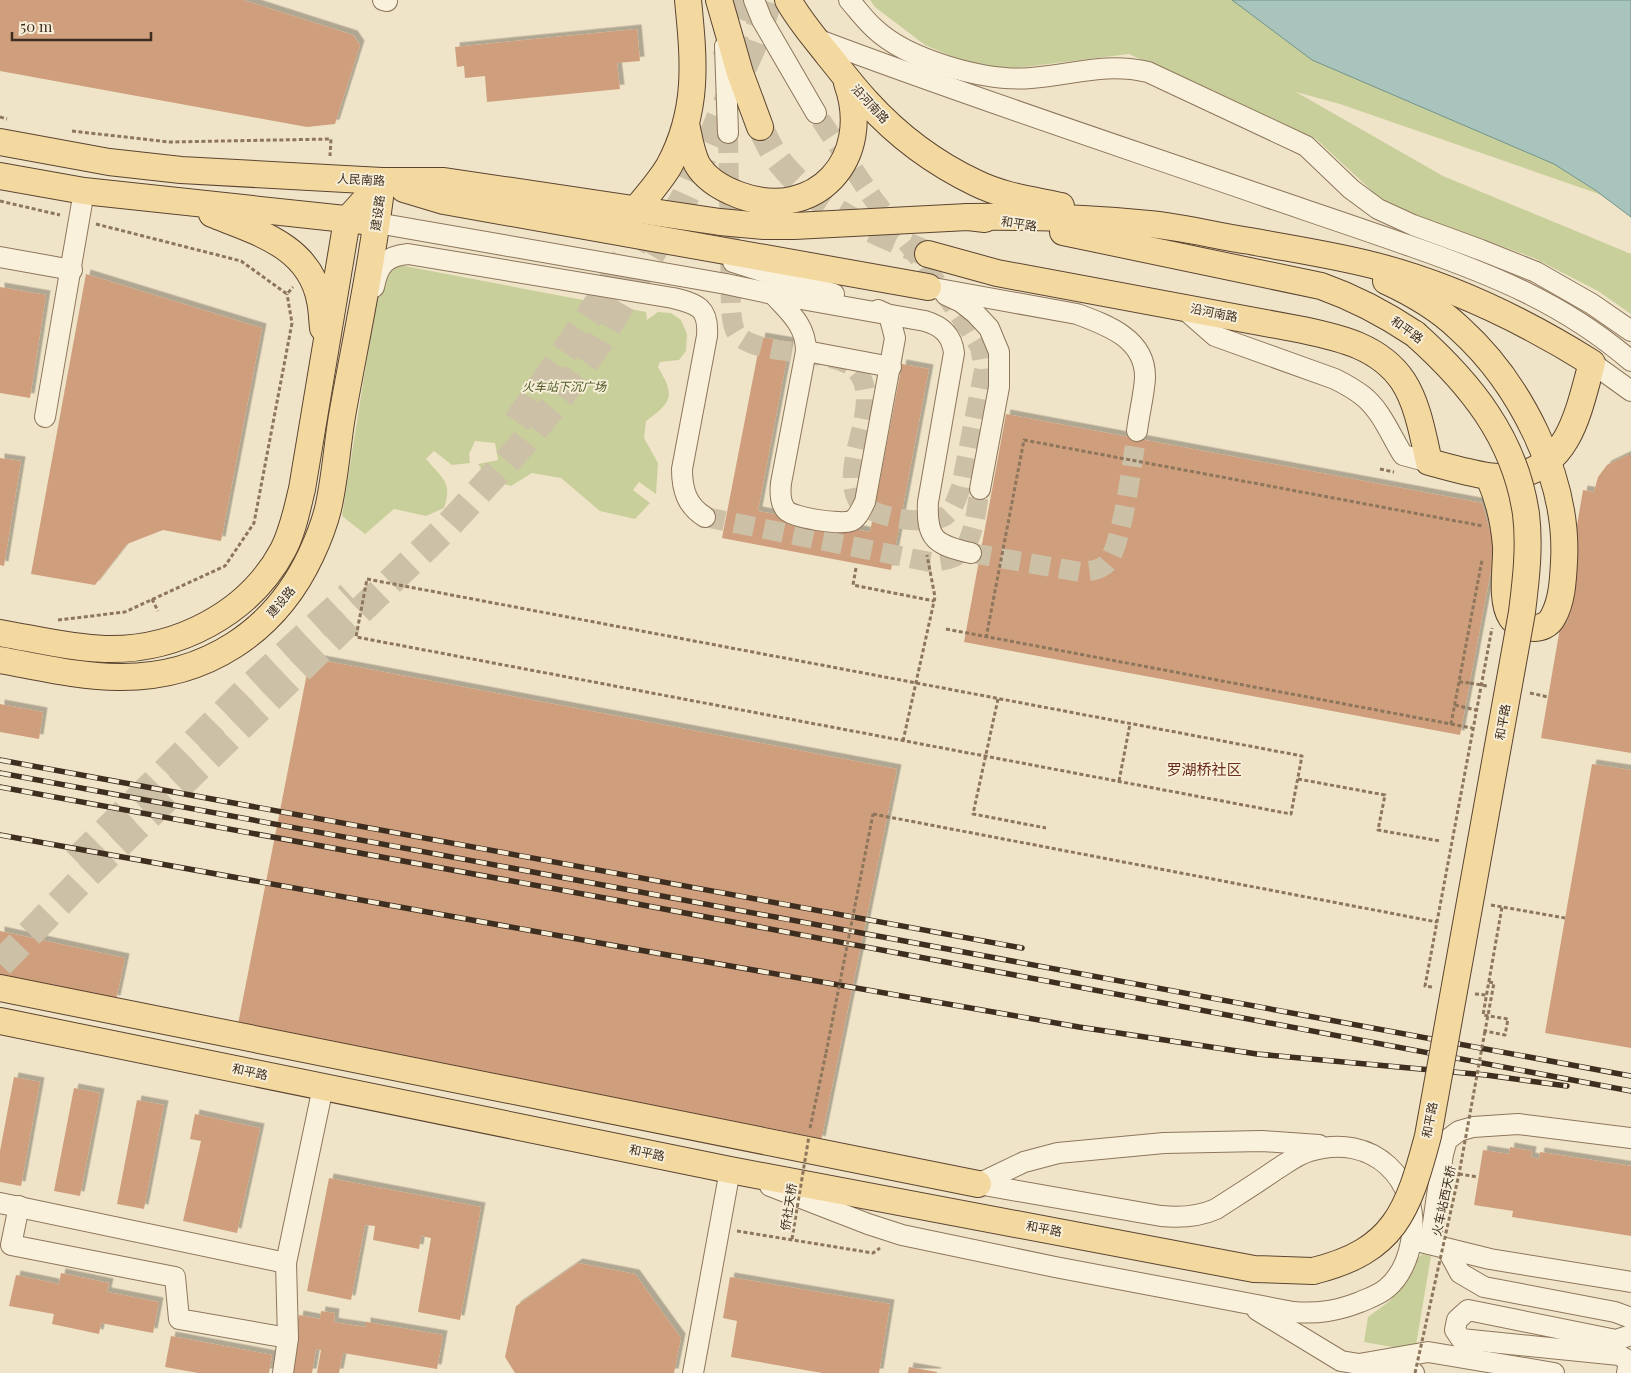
<svg xmlns="http://www.w3.org/2000/svg" width="1631" height="1373" font-family="'Playfair Display','Noto Sans SC',serif">
<style>
.green{fill:#c9cf9b}
.water{fill:#a9c4bc;stroke:#6f938a}
.building{fill:#cf9f7d;filter:url(#shadow)}
.lines{fill:none;stroke-linecap:round;stroke-linejoin:round}
.minor-tunnel{stroke:#ccc0a6;stroke-width:20;stroke-dasharray:20 10;stroke-linecap:butt}
.major-tunnel{stroke:#ccc0a6;stroke-width:26;stroke-dasharray:26 13;stroke-linecap:butt}
.highway-tunnel{stroke:#ccc0a6;stroke-width:28;stroke-dasharray:28 14;stroke-linecap:butt}
.minor-casing{stroke:#8d765c;stroke-width:22}
.major-casing{stroke:#5b4430;stroke-width:28}
.path{stroke:#8d765c;stroke-width:3;stroke-dasharray:4 2.5;stroke-linecap:butt}
.minor{stroke:#faf1dc;stroke-width:20}
.major{stroke:#f3d9a0;stroke-width:26}
.rail-casing{stroke:#3d2e20;stroke-width:5.5}
.rail{stroke:#f7eed8;stroke-width:4;stroke-dasharray:11;stroke-linecap:butt}
.major-bridge-casing{stroke:#5b4430;stroke-width:28;stroke-linecap:butt}
.path-bridge{stroke:#8d765c;stroke-width:3;stroke-dasharray:4 2.5;stroke-linecap:butt}
.major-bridge{stroke:#f3d9a0;stroke-width:26}
.labels{text-anchor:middle;stroke-width:4;stroke-linejoin:round;paint-order:stroke}
.street-label{font-size:12px;fill:#3d2e20;stroke:#f7eed8}
.park-label{font-size:12px;font-style:italic;fill:#4d5a26;stroke:#f7eed8}
.quarter-label{font-size:15px;fill:#6b2e1e;stroke:#f7eed8}
</style>
<defs>
<filter id="shadow"><feDropShadow dx="4.5" dy="-4.5" stdDeviation="0" flood-color="#0004"/></filter>
</defs>
<rect width="100%" height="100%" fill="#f0e4c8"/>
<!-- green -->
<g class="green">
<path d="M870 0H1232L1312 60 1554 164 1602 195 1340 104 1296 92 1443 176 1631 254V314L1598 291 1534 258 1387 205 1316 139 1129 54 1015 68 975 66 925 45 875 7Z"/>
<path d="M394 264 646 312 647 320 658 312 671 313 681 320 687 334 686 351 679 360 660 362 658 367C675 396 673 401 646 421L644 438 658 463 656 494 639 482 633 490 650 503 635 519 600 511 561 478 532 473 511 486 488 479 478 464 498 460 495 443 475 441 469 454 470 463 452 465 434 451 426 459C442 478 453 482 444 508L426 516 394 509 365 534 342 516 379 282Z"/>
<path d="M1422 1254 1431 1256 1415 1351 1364 1342 1368 1317 1391 1300 1403 1273Z"/>
</g>
<!-- water -->
<path class="water" d="M1232 0H1631V217L1595 190 1554 164 1312 60Z"/>
<!-- building -->
<g class="building">
<path d="M0 0H243L353 35 360 45 335 124 307 127 0 71Z"/>
<path d="M637 29 640 61 617 63 620 89 487 102 485 76 465 78 464 66 457 67 455 47Z"/>
<path d="M86 274 262 328 221 541 163 530 127 544 95 585 31 574Z"/>
<path d="M0 287 46 295 30 398 0 393Z"/>
<path d="M761 337 790 342 758 511 870 532 902 364 929 369 891 570 722 538Z"/>
<path d="M1006 414 1482 503 1495 549 1460 735 964 642Z"/>
<path d="M1628 455H1631V753L1541 738 1561 622 1567 623 1572 591 1566 590 1583 490 1594 492 1598 477 1607 465Z"/>
<path d="M0 458 21 461 4 566 0 565Z"/>
<path d="M310 658 897 769 821 1141 809 1136 238 1024Z"/>
<path d="M0 704 43 712 39 739 0 732Z"/>
<path d="M1592 764 1631 770V1048L1545 1033Z"/>
<path d="M0 931 125 958 116 1000 0 976Z"/>
<path d="M14 1077 40 1082 21 1186 0 1182V1151Z"/>
<path d="M74 1088 100 1093 80 1196 54 1191Z"/>
<path d="M137 1100 164 1105 144 1209 117 1204Z"/>
<path d="M195 1114 260 1128 237 1233 183 1221 201 1141 190 1139Z"/>
<path d="M1510 1147 1532 1151 1531 1157 1539 1159 1540 1152 1631 1166V1236L1512 1217 1513 1211 1474 1205 1483 1150 1509 1154Z"/>
<path d="M329 1178 481 1207 460 1320 418 1312 431 1238 421 1236 419 1249 373 1240 375 1226 365 1225 351 1300 307 1291Z"/>
<path d="M578 1263 635 1274 681 1338 674 1373H515L505 1357 516 1306Z"/>
<path d="M61 1273 109 1283 107 1292 159 1302 153 1333 101 1323 99 1334 52 1324 54 1314 9 1306 16 1275 59 1284Z"/>
<path d="M730 1277 890 1304 879 1373H822L731 1357 737 1321 723 1318Z"/>
<path d="M321 1311 335 1313 334 1322 338 1323 366 1327V1322L443 1335 437 1369 343 1353 339 1373H317L321 1350 316 1349 312 1373H287L299 1315 320 1319Z"/>
<path d="M171 1336 272 1355 269 1373H198L165 1367Z"/>
<path d="M909 1367 937 1372V1373H908Z"/>
</g>
<g class="lines">
<!-- minor-tunnel -->
<g class="minor-tunnel">
<path d="M728 133 731 309C732 319 732 330 740 337 764 357 835 348 856 370 885 402 839 462 857 499 865 517 929 527 945 516 954 510 957 497 961 487L984 370 980 347 969 329 923 263 874 200 816 113"/>
<path d="M705 517 930 562C940 561 953 560 960 553 975 538 976 509 980 489"/>
<path d="M971 553 1080 572C1089 571 1098 571 1105 565 1122 552 1133 456 1137 431"/>
</g>
<!-- major-tunnel -->
<path class="major-tunnel" d="M760 127C767 141 773 155 784 167 822 212 875 232 928 254"/>
<!-- highway-tunnel -->
<g class="highway-tunnel">
<path d="M726 59 748 0"/>
<path d="M517 422 605 293 651 215"/>
<path d="M76 861 247 690 350 595"/>
<path d="M0 964 80 882 446 528 520 447 557 401 597 345 685 197 752 47 769 0"/>
</g>
<defs>
<g id="minor">
<path d="M383 0 387 1"/>
<path d="M754 0 762 20 816 113"/>
<path d="M849 0C857 9 865 20 874 28 907 60 986 82 1031 78 1073 75 1104 62 1148 72L1306 146 1351 189 1378 209 1413 225 1481 250 1536 272 1592 304 1631 331"/>
<path d="M814 38C964 95 1117 145 1270 198 1317 214 1365 230 1413 247 1493 275 1565 304 1631 361"/>
<path d="M725 46 728 133"/>
<path d="M377 223 726 284 773 294 925 321C942 326 952 335 954 353L928 502C926 540 936 545 971 553"/>
<path d="M0 257 72 270"/>
<path d="M733 262 834 294"/>
<path d="M374 287C378 265 386 256 408 254L673 298C698 304 709 308 707 336L682 469C682 490 687 506 705 517"/>
<path d="M928 287 1077 314C1107 325 1146 339 1145 378 1144 395 1139 414 1137 431"/>
<path d="M773 294C789 312 806 325 806 351L781 483C780 492 780 503 786 510 793 518 841 525 851 521 858 518 861 509 865 502L895 338 889 315 878 310"/>
<path d="M946 295 961 302 975 313 989 328 999 352V387L980 489"/>
<path d="M1182 307 1215 336 1335 379C1345 384 1354 389 1363 396 1381 410 1391 436 1403 455L1429 462"/>
<path d="M806 351 891 367"/>
<path d="M1592 363 1631 391"/>
<path d="M45 417 84 191"/>
<path d="M978 1184 1024 1162 1058 1153 1164 1143 1262 1141 1319 1145"/>
<path d="M770 1186 868 1224 902 1235 1055 1267 1293 1312C1318 1314 1337 1311 1360 1302 1369 1298 1379 1295 1387 1288 1400 1277 1408 1259 1411 1242 1422 1179 1372 1132 1310 1151 1298 1154 1287 1163 1277 1169 1257 1183 1236 1196 1216 1209 1198 1217 1181 1218 1161 1216L978 1184"/>
<path d="M0 1203 286 1263"/>
<path d="M19 1206 11 1245 175 1277 179 1319 288 1338"/>
<path d="M1417 1241 1490 1259 1631 1282"/>
<path d="M1430 1244 1443 1154 1447 1140 1459 1131 1473 1127 1518 1124 1631 1138"/>
<path d="M1447 1249 1460 1273 1484 1287 1615 1312 1631 1318"/>
<path d="M1257 1310 1341 1361 1414 1373"/>
<path d="M1359 1364 1428 1352 1554 1373"/>
<path d="M283 1373 288 1338 286 1263 323 1087"/>
<path d="M693 1373 730 1170 743 1175"/>
<path d="M1627 1373 1629 1361 1619 1355 1461 1339 1455 1330 1457 1320 1468 1310 1616 1340 1631 1335"/>
</g>
<g id="major">
<path d="M719 0 740 73 760 127"/>
<path d="M788 0C799 20 814 37 828 55 841 71 853 87 867 102 897 135 936 164 976 183 1002 196 1033 200 1061 206"/>
<path d="M686 124C689 137 691 152 697 164 706 180 723 189 739 195 816 223 874 158 847 83"/>
<path d="M0 142 109 162 181 170 382 181H444L720 222 764 226H794L968 217 985 219"/>
<path d="M0 176 84 191 364 221"/>
<path d="M404 189 444 201 928 287"/>
<path d="M636 209C648 195 660 181 669 166 699 110 694 61 688 0"/>
<path d="M212 214C257 232 310 246 320 301 322 310 322 319 323 328"/>
<path d="M1063 232 1321 286C1355 298 1385 314 1415 334"/>
<path d="M928 254 997 273 1303 330C1341 338 1380 347 1403 381 1418 404 1423 436 1429 462 1448 467 1468 473 1488 476 1499 478 1509 477 1519 475 1571 463 1579 408 1592 363 1525 321 1453 286 1376 266 1334 255 1292 249 1250 241 1216 236 1183 227 1149 224 1089 218 1028 216 968 217"/>
<path d="M1386 281C1412 293 1438 308 1459 328 1520 383 1569 478 1564 562 1563 581 1562 601 1553 617 1545 633 1520 630 1511 617 1500 600 1507 565 1506 546 1504 520 1499 500 1489 477"/>
<path d="M0 633C35 639 70 648 105 649 176 651 249 614 283 550 293 531 297 509 302 489L347 220 382 181"/>
<path d="M0 660C39 667 80 677 119 677 205 678 275 632 311 555 318 540 324 525 328 509 335 479 337 446 342 416 356 338 373 260 382 181"/>
<path d="M0 988 978 1184"/>
<path d="M0 1021 730 1170 1254 1269 1313 1271"/>
</g>
</defs>
<!-- minor casing -->
<use href="#minor" class="minor-casing"/>
<!-- major casing -->
<use href="#major" class="major-casing"/>
<!-- path -->
<g class="path">
<path d="M0 117 7 119"/>
<path d="M72 131 169 142 331 139 330 156"/>
<path d="M0 201 60 215"/>
<path d="M96 224 241 261 287 294 293 287"/>
<path d="M1380 469 1394 472"/>
<path d="M856 568 853 585 934 601"/>
<path d="M367 579 1302 756 1291 814 356 637Z"/>
<path d="M152 599 158 611"/>
<path d="M58 620 125 612 225 566 254 523 292 323 287 294"/>
<path d="M946 629 1451 724 1482 560"/>
<path d="M986 638 1024 440 1483 526"/>
<path d="M1459 682 1470 683"/>
<path d="M998 699 973 814 1046 828"/>
<path d="M1455 705 1476 710"/>
<path d="M1451 724 1472 728"/>
<path d="M903 741 935 597 927 555"/>
<path d="M1298 779 1385 795 1378 830 1440 841"/>
<path d="M1119 781 1130 724"/>
<path d="M873 814 1437 922"/>
<path d="M1491 905 1565 918"/>
<path d="M1489 982 1494 983 1485 1031 1505 1035 1508 1019 1483 1015 1502 907"/>
<path d="M1432 987 1425 986 1492 628"/>
<path d="M1475 994 1486 995"/>
<path d="M810 1128 826 1053"/>
<path d="M1459 1174 1478 1177"/>
<path d="M737 1231 873 1253 880 1248"/>
</g>
<!-- minor -->
<use href="#minor" class="minor"/>
<!-- major -->
<use href="#major" class="major"/>
<defs>
<g id="rail">
<path d="M0 760 1022 948"/>
<path d="M0 773 1631 1076"/>
<path d="M0 787 632 903 1631 1091"/>
<path d="M0 835 622 947 1079 1027 1257 1054 1486 1075 1567 1086"/>
</g>
</defs>
<!-- rail casing -->
<use href="#rail" class="rail-casing"/>
<!-- rail -->
<use href="#rail" class="rail"/>
<defs>
<path id="major-bridge" d="M1313 1271C1395 1251 1408 1211 1428 1136L1522 612C1526 580 1530 546 1526 514 1515 438 1470 383 1415 334"/>
</defs>
<!-- major-bridge casing -->
<use href="#major-bridge" class="major-bridge-casing"/>
<!-- path-bridge -->
<g class="path-bridge">
<path d="M1470 683 1487 686"/>
<path d="M1530 693 1548 697"/>
<path d="M826 1053 873 814"/>
<path d="M792 1239 809 1136"/>
<path d="M1415 1373 1459 1174 1485 1031"/>
</g>
<!-- major-bridge -->
<use href="#major-bridge" class="major-bridge"/>
</g>
<g class="labels">
<!-- street labels -->
<g class="street-label">
<text transform="translate(870 104) rotate(47)" y="4">沿河南路</text>
<text transform="translate(361 180) rotate(3)" y="4">人民南路</text>
<text transform="translate(378 213) rotate(-82)" y="4">建设路</text>
<text transform="translate(1019 224) rotate(9)" y="4">和平路</text>
<text transform="translate(1214 313) rotate(11)" y="4">沿河南路</text>
<text transform="translate(1407 330) rotate(36)" y="4">和平路</text>
<text transform="translate(281 602) rotate(-50)" y="4">建设路</text>
<text transform="translate(1503 722) rotate(-80)" y="4">和平路</text>
<text transform="translate(250 1072) rotate(12)" y="4">和平路</text>
<text transform="translate(1430 1120) rotate(-79)" y="4">和平路</text>
<text transform="translate(647 1153) rotate(12)" y="4">和平路</text>
<text transform="translate(1444 1201) rotate(-78)" y="4">火车站西天桥</text>
<text transform="translate(789 1207) rotate(-81)" y="4">侨社天桥</text>
<text transform="translate(1044 1229) rotate(11)" y="4">和平路</text>
</g>
<!-- park labels -->
<g class="park-label">
<text x="564" y="391">火车站下沉广场</text>
</g>
<!-- quarter labels -->
<g class="quarter-label">
<text x="1204" y="775">罗湖桥社区</text>
</g>
</g>
<!-- scale -->
<path d="M12 32v8h139v-8" fill="none" stroke="#3d2e20" stroke-width="2.5"/>
<text x="20" y="32" font-size="15" fill="#3d2e20" stroke="#f7eed8" stroke-width="4" paint-order="stroke">50 m</text>
</svg>
